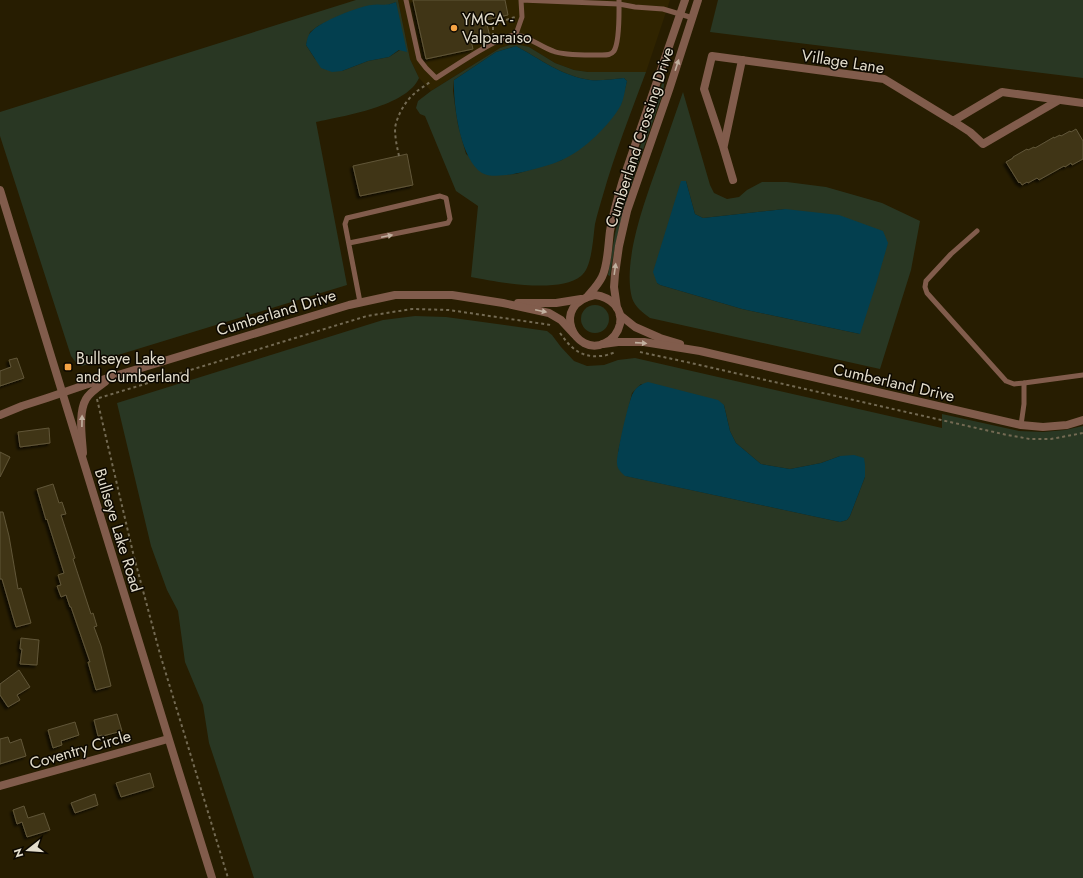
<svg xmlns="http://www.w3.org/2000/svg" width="1083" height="878" font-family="Jost,sans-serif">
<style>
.built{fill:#302400}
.green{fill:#293723;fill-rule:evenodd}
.water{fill:#033f4f}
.building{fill:#403518;stroke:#615638;filter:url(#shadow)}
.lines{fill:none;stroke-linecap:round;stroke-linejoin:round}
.path{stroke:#736a53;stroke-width:2;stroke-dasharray:3 3;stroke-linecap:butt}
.service{stroke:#815c4c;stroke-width:5}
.minor{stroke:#815c4c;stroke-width:8}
.tertiary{stroke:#815c4c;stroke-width:8}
.oneway{fill:#c1b09f}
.poi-dot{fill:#f4a344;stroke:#0c0801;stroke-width:1.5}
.labels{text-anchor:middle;stroke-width:3;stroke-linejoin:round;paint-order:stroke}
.poi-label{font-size:16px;fill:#e3ddcc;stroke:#0c0801;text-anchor:start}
.street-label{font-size:16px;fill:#e3ddcc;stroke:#0c0801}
</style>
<defs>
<filter id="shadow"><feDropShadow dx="-2.5" dy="2.5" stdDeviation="1" flood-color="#0009"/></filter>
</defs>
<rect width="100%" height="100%" fill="#271d01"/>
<!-- built -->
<path class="built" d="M398 0H670L646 72H588L574 70 555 63 529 47 500 48 431 91 419 78 410 59Z"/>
<!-- green -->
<g class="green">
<path d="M356 0H398L410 59 419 78C407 106 344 116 316 122L347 285 82 366 77 364 71 356 0 136V112ZM396 2 400 50 389 57 368 61 342 71 315 59 306 45 310 32 318 26 346 13 381 5H388Z"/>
<path d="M718 0H1083V78L710 32Z"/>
<path d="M510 45H520L529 47 555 63 574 70 588 72H646C631 112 615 153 603 195 600 205 597 215 595 224 593 238 592 268 581 276 559 294 497 282 471 277L478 206 456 191 425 116 420 114 416 108 418 101 431 91 500 48ZM516 46C540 59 562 76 590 80 601 81 613 79 624 78L627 81 621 104 610 120 562 160 516 174 492 175 466 154 458 125 455 106 453 91 454 80 496 52Z"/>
<path d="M664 78H665L663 93C642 153 619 212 610 276L608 275 615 234 623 196Z"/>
<path d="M683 92 710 185 714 193 727 199 739 197 747 190 762 182H787L826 187 882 203 920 221 911 270 880 369 650 318C643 313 635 307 632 298 622 260 646 198 659 161 667 138 675 115 683 92ZM686 181 695 214 703 218 785 209 860 334 742 309 660 285 657 283Z"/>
<circle cx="595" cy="319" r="14"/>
<path d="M415 316 446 317 547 331 552 335 561 347 574 361 587 366 604 365 618 360 635 358 942 428V414L1019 431 1043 432 1065 430 1083 426V878H254L209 743 203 705 185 662 178 611 167 590 151 546 117 403 383 320ZM641 384 724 405 730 431 736 443 761 464 790 469 821 463 840 456 865 465V477L850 516 847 520 840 522 626 476 618 452 632 393Z"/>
</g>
<!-- water -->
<g class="water">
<path d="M396 2 407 52 399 50 389 57 368 61 342 71 332 72 321 68 306 45C307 40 308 34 312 31 320 22 359 6 372 5 382 3 384 7 396 2Z"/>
<path d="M516 46C540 59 562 76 590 80 601 81 613 79 624 78L627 81C625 89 624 98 621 105 610 125 583 151 562 160 551 165 538 168 527 171 516 174 492 179 482 173 460 159 453 104 454 80L496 52Z"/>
<path d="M681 181H686L695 214 703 218 785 209 839 215 883 231 888 243 877 281 860 334 742 309 660 285 657 283 653 272Z"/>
<path d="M648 382 718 400 724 405 730 431 736 443 761 464 790 469 821 463 840 456 854 455 864 458 865 465V477L850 516 847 520 840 522 625 476C621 472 617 469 617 463 616 456 629 399 633 393 636 387 641 384 648 382Z"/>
</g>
<!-- building -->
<g class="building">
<path d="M413 0H505L508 15 486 20 490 37 471 41 473 49 426 59Z"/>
<path d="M1076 129 1083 141V159L1072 165 1071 163 1065 167 1064 166 1039 180 1037 178 1028 183 1027 182 1022 185 1020 182 1019 183 1006 162 1013 158V157L1027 149 1028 150 1034 147 1035 148 1054 137V138L1060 135 1061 136 1070 131 1071 132Z"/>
<path d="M407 154 413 185 360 196 353 166Z"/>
<path d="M17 358 24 378 0 386V371L11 367 9 360Z"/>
<path d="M49 428 50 443 20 447 18 432Z"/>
<path d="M0 452 10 457 0 477Z"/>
<path d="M53 484 59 503 62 502 66 514 61 515 75 558 73 559 91 614 93 613 97 626 94 627 101 646 111 686 96 690 88 662H90L71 607H70L66 595 61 597 57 586 61 585 58 575 64 573 47 519 46 520 37 489Z"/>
<path d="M0 512H3L9 536 18 589 21 588 31 623 16 627 2 579H0Z"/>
<path d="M21 638 39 640 37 665 20 664 22 649H20Z"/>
<path d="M19 670 30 687 17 695 20 700 8 707 0 695V684Z"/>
<path d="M117 714 122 731 103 736 102 735 98 736 94 720Z"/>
<path d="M75 722 79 735 61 741 62 745 53 748 48 730Z"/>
<path d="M8 737 10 743 21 739 26 756 0 764V739Z"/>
<path d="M150 773 154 787 121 797 116 783Z"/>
<path d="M95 794 98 805 75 813 71 803Z"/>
<path d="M24 806 28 818 44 813 50 830 27 837 22 822 17 824 13 810Z"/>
</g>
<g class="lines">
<!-- path -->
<g class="path">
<path d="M493 36V27L503 21 515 17"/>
<path d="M399 156C397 147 395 138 395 128 397 116 405 101 415 93 419 89 425 86 430 82"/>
<path d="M560 333C570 347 580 358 600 356 605 356 610 354 616 352"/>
<path d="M640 352 691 363 1007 435 1030 439H1051L1083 433"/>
<path d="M99 398 367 316 412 309 449 310 551 325"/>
<path d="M97 399 134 557 160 654 228 878"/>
</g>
<!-- service -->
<g class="service">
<path d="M406 0 419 59 426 68 436 78C451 69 502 33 517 35 527 36 543 48 553 51 564 56 589 55 602 55 607 55 611 55 614 51 620 41 619 12 619 0"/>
<path d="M516 34 522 17 521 0 619 4 635 7 663 9 693 18"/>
<path d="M977 231 951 254 926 281 925 287 927 293 1006 381 1014 384 1024 383 1083 375"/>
<path d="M349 243 448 223 450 219 446 198 440 196 347 218 345 224 360 302"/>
<path d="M1021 425 1024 404V383"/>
</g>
<!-- minor -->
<g class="minor">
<path d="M953 121 970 132 983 144 1059 100"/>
<path d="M724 145 742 60"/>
<path d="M733 180 723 146 704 89 712 56 884 79 953 121 1002 92 1083 103"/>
<path d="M595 295C610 297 623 308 620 324 618 333 613 339 605 343 575 358 549 304 595 295Z"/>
<path d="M587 297C592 291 598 285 602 277 608 265 608 246 610 231 613 214 618 197 623 180L685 0"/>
<path d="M518 303H556L581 299"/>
<path d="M617 308 614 287 615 274 619 246 627 211 669 90 698 0"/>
<path d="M620 315 635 327 660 338 680 344"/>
<path d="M603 344 618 342H644L700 351 1021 425 1043 427 1067 425 1083 420"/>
<path d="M0 415 22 406 47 398 85 385 349 305 395 295H452L503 303 549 313 561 320 574 334"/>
<path d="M83 453C82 437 78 413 86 399 90 392 98 387 105 382"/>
<path d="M0 786 168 739"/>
</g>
<!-- tertiary -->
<path class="tertiary" d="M0 190C71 419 140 649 212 878"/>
</g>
<!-- one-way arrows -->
<defs><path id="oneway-solid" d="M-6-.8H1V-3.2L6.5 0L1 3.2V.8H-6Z"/></defs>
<g class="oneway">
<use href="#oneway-solid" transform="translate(677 65) rotate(-72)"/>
<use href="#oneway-solid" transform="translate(387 236) rotate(-12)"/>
<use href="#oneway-solid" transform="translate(615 269) rotate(-82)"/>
<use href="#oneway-solid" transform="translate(541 311) rotate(12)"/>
<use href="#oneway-solid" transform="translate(641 343) rotate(4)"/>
<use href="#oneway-solid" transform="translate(82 421) rotate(-89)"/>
</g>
<!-- markers -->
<g class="poi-dot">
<circle cx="454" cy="28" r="4"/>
<rect x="64" y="363" width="8" height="8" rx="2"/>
</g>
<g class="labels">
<!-- poi labels -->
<g class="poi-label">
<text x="462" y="25">YMCA -<tspan x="462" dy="18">Valparaiso</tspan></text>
<text x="76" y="364">Bullseye Lake<tspan x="76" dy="18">and Cumberland</tspan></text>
</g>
<!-- street labels -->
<g class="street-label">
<text transform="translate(843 61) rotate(9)" y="6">Village Lane</text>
<text transform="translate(639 137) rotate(-72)" y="6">Cumberland Crossing Drive</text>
<text transform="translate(276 312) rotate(-17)" y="6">Cumberland Drive</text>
<text transform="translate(894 382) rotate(13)" y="6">Cumberland Drive</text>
<text transform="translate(119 530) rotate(73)" y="6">Bullseye Lake Road</text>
<text transform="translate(80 749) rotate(-16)" y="6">Coventry Circle</text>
</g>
</g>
<!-- north arrow -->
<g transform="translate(28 850) rotate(253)" stroke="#0c0801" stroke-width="3" paint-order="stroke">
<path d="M0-3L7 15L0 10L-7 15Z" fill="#e3ddcc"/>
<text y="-6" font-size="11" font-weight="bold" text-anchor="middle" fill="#e3ddcc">N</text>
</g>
</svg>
